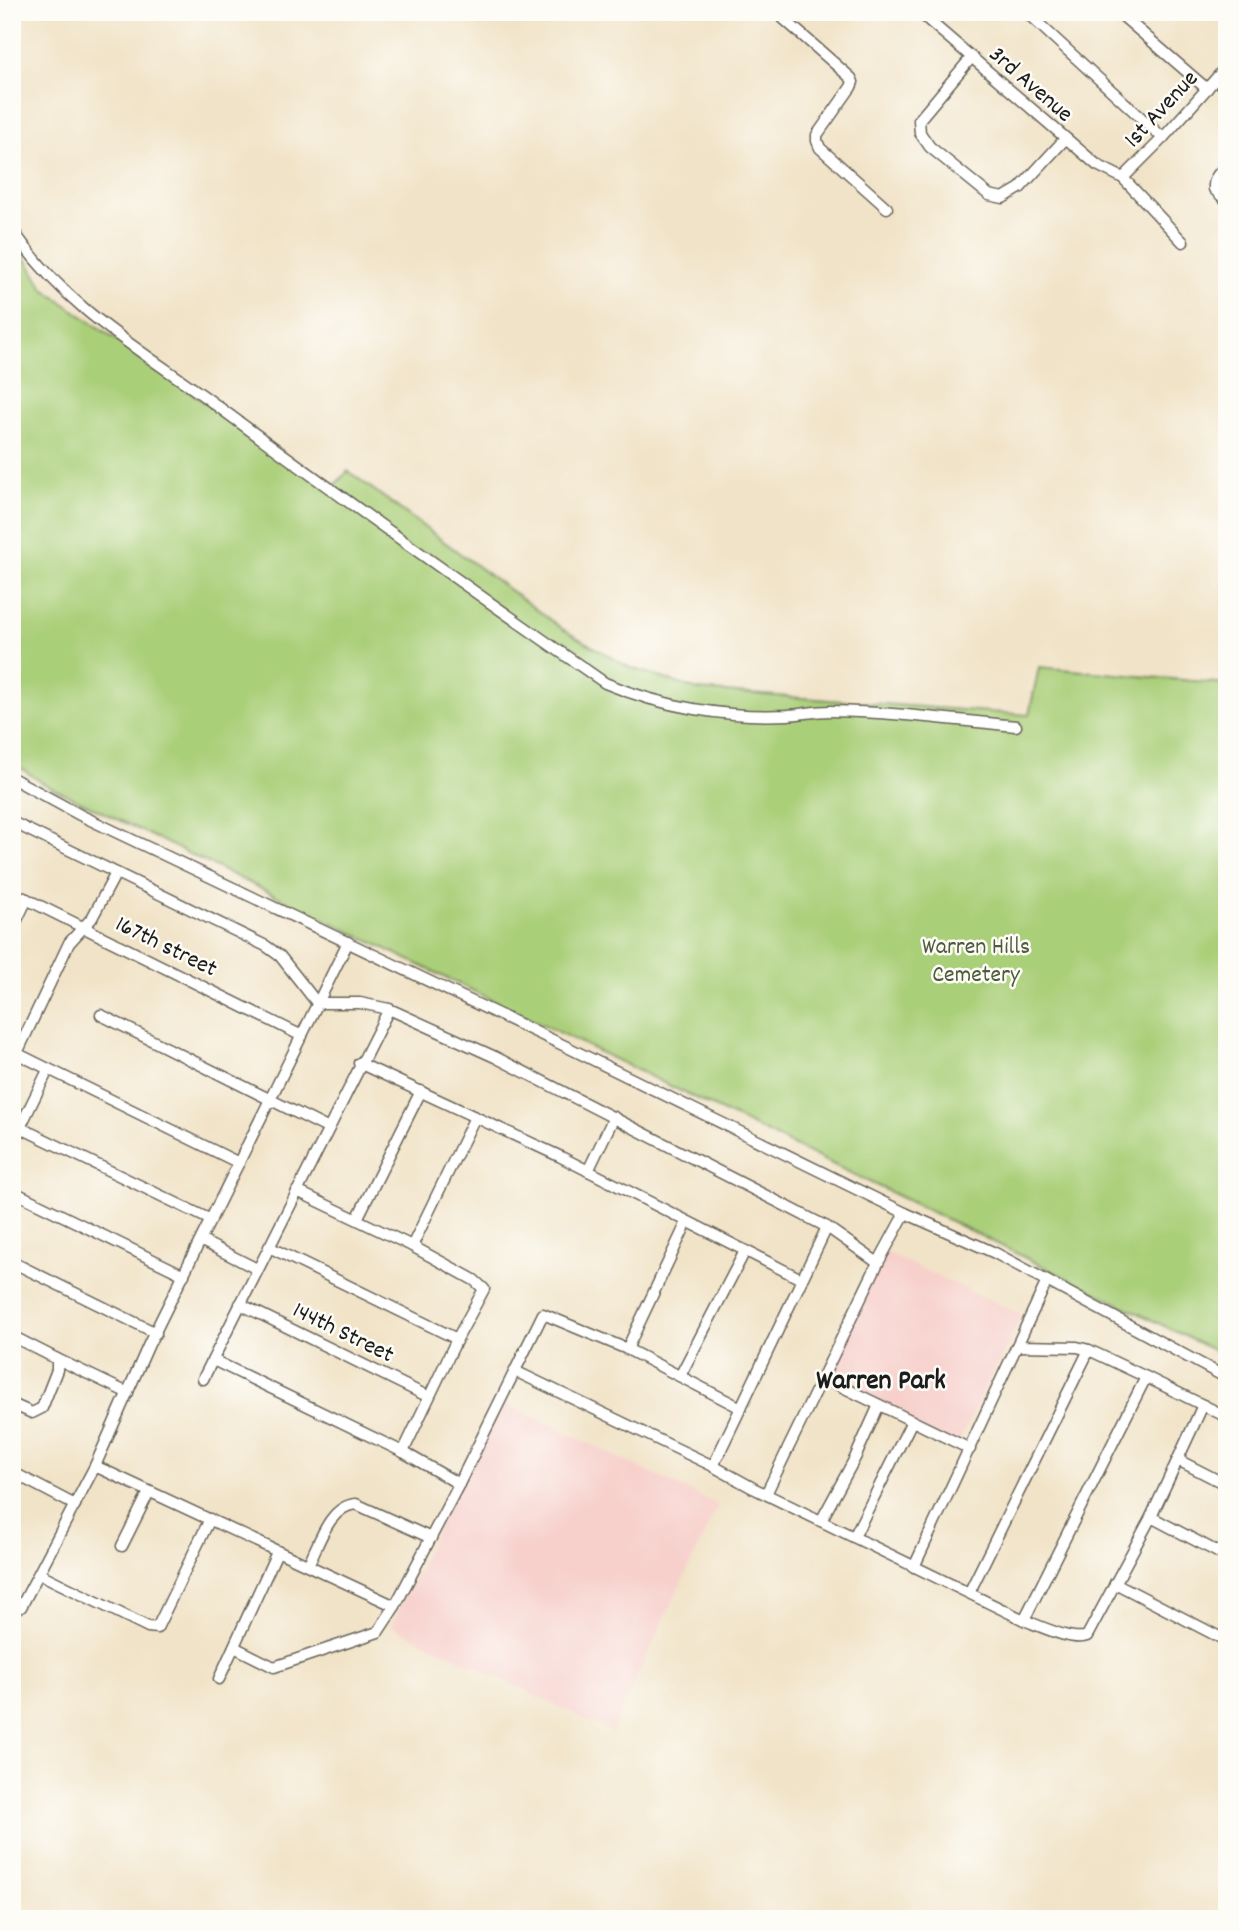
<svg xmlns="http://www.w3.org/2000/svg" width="1239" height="1931" font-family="Dekko,sans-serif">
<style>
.built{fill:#f7d0cc}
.green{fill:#aacf79;stroke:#63764a;stroke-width:2}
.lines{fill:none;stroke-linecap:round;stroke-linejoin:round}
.minor-casing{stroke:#676258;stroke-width:13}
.minor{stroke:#fff;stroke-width:10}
.labels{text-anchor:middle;stroke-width:5;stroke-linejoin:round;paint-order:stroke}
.street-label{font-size:24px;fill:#1c1c1c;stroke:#fdfcf7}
.park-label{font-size:24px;fill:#4e5b3d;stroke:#fdfcf7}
.quarter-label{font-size:28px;font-weight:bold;fill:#1c1c1c;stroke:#fdfcf7}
</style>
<rect width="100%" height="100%" fill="#fdfcf7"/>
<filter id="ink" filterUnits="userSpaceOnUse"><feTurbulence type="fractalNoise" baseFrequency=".0143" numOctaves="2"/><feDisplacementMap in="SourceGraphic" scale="14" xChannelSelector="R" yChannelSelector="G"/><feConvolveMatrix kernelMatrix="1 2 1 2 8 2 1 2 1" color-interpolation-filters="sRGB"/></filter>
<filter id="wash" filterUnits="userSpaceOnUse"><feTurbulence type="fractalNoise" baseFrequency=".00686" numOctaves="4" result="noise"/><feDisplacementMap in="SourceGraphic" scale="28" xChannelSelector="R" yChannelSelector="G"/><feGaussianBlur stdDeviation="1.57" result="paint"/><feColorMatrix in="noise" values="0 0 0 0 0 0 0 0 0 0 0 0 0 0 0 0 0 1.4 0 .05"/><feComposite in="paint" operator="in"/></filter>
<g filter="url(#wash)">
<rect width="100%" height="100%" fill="#f1e3c7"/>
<!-- built -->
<g class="built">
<path d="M879 1249 1022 1315 956 1447 820 1380Z"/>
<path d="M498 1400 718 1505 611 1732 391 1626Z"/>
</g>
<!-- green -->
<path class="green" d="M12 236 44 289 330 490 348 471 564 630 629 667 698 690 1029 715 1039 667 1227 684V1357L973 1232 44 784 12 762Z"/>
</g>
<g filter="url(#ink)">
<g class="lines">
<defs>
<g id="minor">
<path d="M776 12 851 78 853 82 851 87 817 135V141L820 148 887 208"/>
<path d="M919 12 1097 165 1123 178 1183 242"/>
<path d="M1026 12 1163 138"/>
<path d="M1118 12 1207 89"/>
<path d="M1218 12 1227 20"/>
<path d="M971 58 919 120 920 133 930 147 989 195 1003 198 1020 188 1065 139"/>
<path d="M1227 165C1219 173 1213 178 1214 189L1227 201"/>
<path d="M1123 178 1163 138 1227 66"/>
<path d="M12 229C67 310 140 349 216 405 344 500 474 592 605 683 662 707 726 718 788 715 802 714 816 711 830 711 892 712 954 720 1016 726"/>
<path d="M12 778 80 815 567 1047 905 1213 995 1253 1227 1378"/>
<path d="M12 822 266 946 280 956 317 1003H360L389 1009 203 1379"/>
<path d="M12 892 302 1036"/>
<path d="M12 930 27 899"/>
<path d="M389 1009 495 1057 827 1227 878 1263"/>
<path d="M101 1015 327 1128"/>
<path d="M12 1051 239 1163"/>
<path d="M17 1053 69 943 92 918 116 873"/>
<path d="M359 1063 559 1156 801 1279"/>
<path d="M21 1128 211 1220"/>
<path d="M12 1144 48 1070"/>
<path d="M588 1171 614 1117"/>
<path d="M12 1191 184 1275"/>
<path d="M297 1191 412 1246 474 1280 484 1289 457 1339 403 1452"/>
<path d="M357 1219 421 1091"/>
<path d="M202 1241 257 1269"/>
<path d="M412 1246 475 1117"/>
<path d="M269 1247 457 1339"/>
<path d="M12 1262 156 1333"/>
<path d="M240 1304 429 1397"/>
<path d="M12 1336 57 1359V1370L42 1408 32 1413 12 1404"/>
<path d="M1017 1346 1077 1347 1089 1350 1146 1377 1024 1620"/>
<path d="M627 1349 687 1222"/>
<path d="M57 1359 128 1393"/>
<path d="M213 1360 403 1452 459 1484"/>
<path d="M515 1371 713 1466 827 1227"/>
<path d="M680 1376 745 1251"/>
<path d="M1146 1377 1227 1417"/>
<path d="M824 1378 970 1449"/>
<path d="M1178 1460 1227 1485"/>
<path d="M95 1466 395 1606"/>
<path d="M713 1466 753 1488 1024 1620C1040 1626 1073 1642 1087 1636L1151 1517 1203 1405"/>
<path d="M12 1472 75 1505"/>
<path d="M766 1494 878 1263 905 1213"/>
<path d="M1151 1517 1227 1557"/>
<path d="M821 1521 855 1458 879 1405"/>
<path d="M854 1537 912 1421"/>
<path d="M122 1546 149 1492"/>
<path d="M308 1565C319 1544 329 1506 356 1504L431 1538"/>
<path d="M914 1567 1047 1281"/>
<path d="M40 1574 148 1627 157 1628 210 1519"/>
<path d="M1115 1583 1227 1641"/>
<path d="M969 1593 1089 1350"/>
<path d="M12 1603 21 1607 95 1466 149 1344 348 942"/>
<path d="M234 1647 274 1667 378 1632 395 1606 459 1484 543 1314 627 1349 741 1408"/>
<path d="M219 1679 277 1552"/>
</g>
</defs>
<!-- minor casing -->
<use href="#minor" class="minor-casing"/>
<!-- minor -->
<use href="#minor" class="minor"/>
</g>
</g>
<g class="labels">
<!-- street labels -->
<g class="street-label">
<text transform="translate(1032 83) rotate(41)" y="8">3rd Avenue</text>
<text transform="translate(1160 108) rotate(-47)" y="8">1st Avenue</text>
<text transform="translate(167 945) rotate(26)" y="8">167th street</text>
<text transform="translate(344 1331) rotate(26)" y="8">144th Street</text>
</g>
<!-- park labels -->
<g class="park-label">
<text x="976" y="953">Warren Hills<tspan x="976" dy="28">Cemetery</tspan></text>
</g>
<!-- quarter labels -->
<g class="quarter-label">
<text x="881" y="1388">Warren Park</text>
</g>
</g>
<!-- margin -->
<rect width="1239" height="1931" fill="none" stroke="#fdfcf7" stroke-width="42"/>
</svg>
